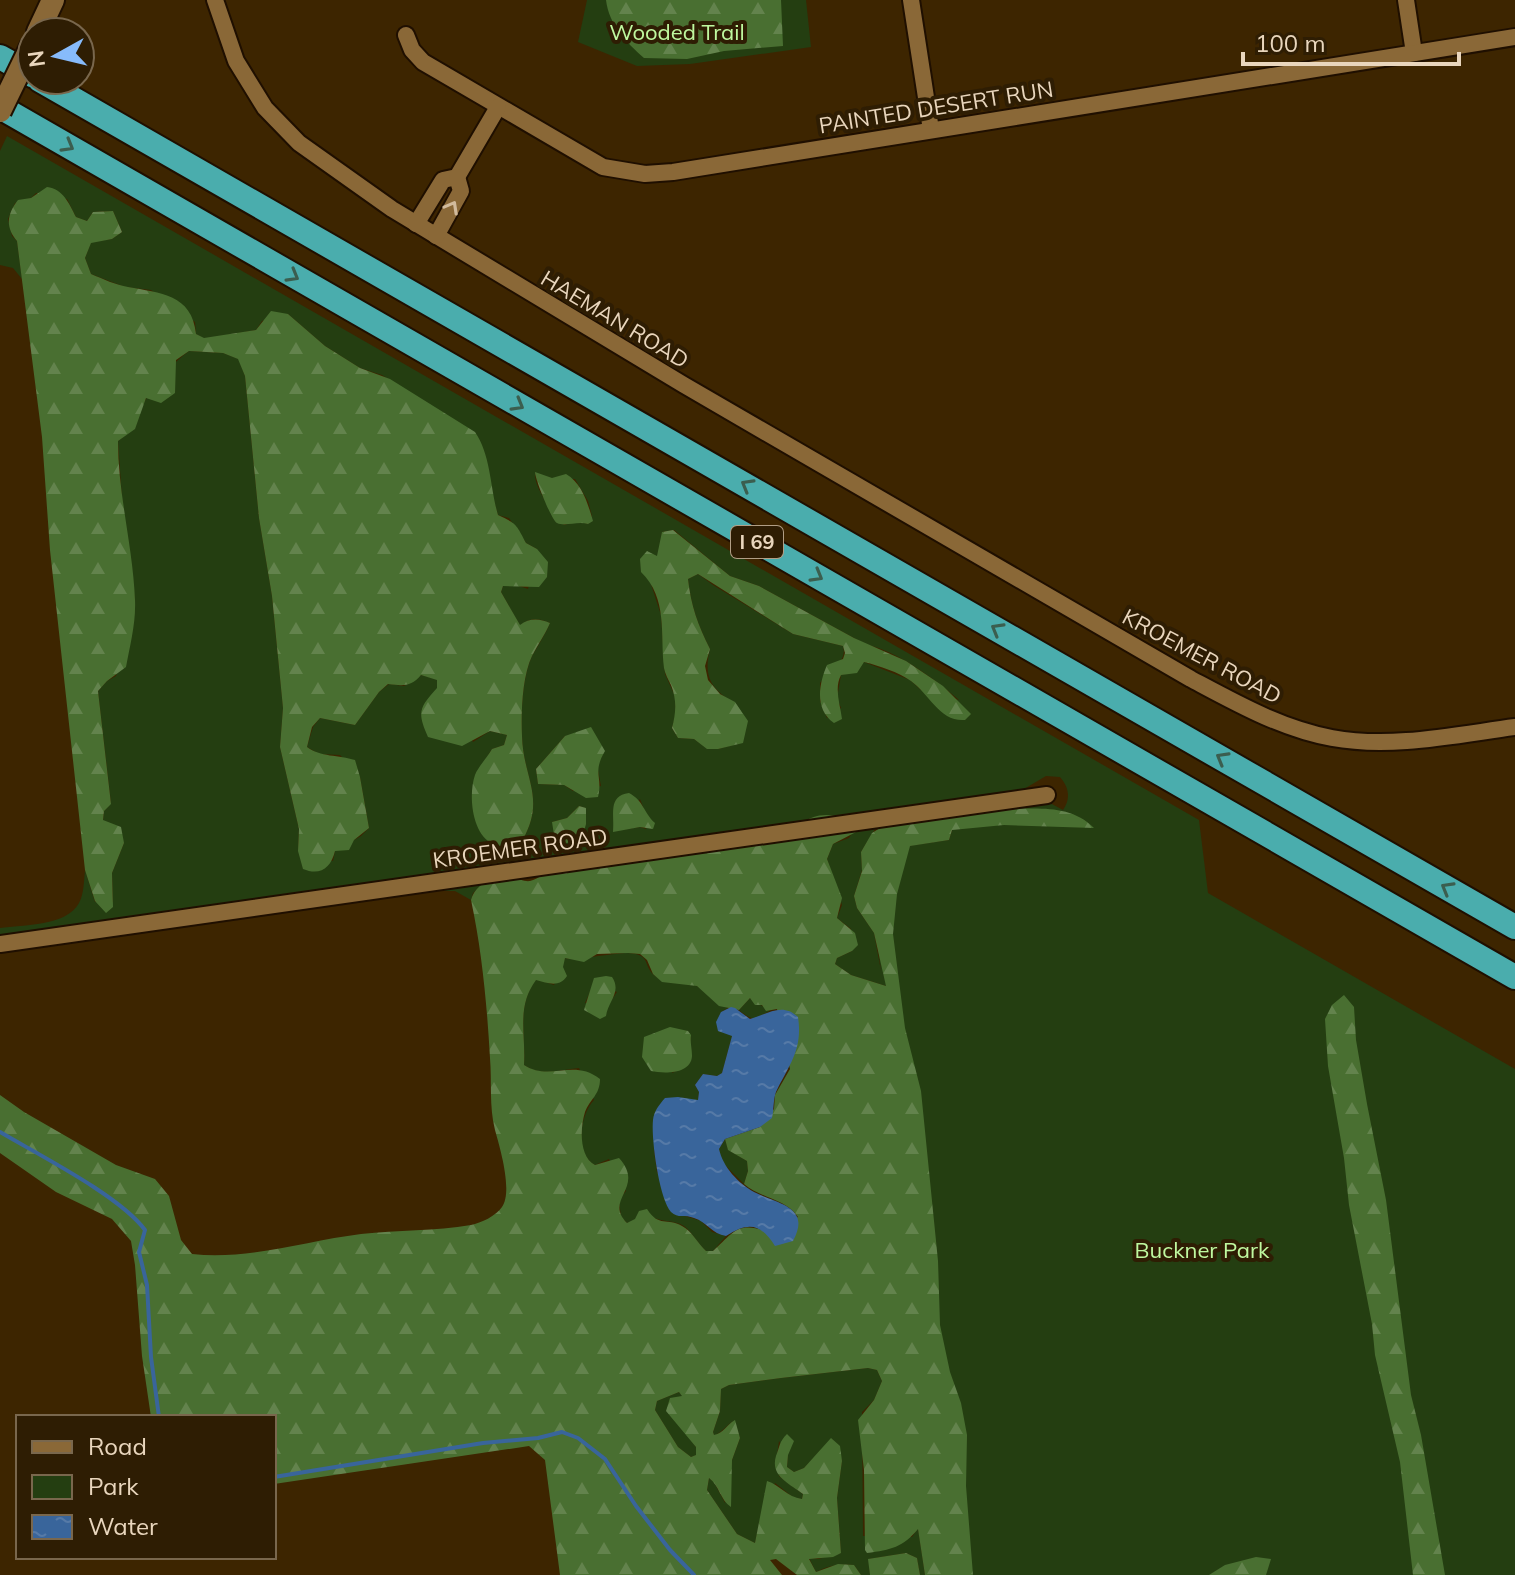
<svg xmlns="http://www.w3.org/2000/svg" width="1515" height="1575" font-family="Mulish,sans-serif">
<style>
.green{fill:#243e11;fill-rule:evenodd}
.forest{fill:url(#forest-firs);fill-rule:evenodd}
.water{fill:url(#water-ripples)}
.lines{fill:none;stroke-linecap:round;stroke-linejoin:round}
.stream{stroke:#39659b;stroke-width:4}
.minor-casing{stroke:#1f0f00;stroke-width:20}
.secondary-casing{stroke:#1f0f00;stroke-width:26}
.motorway-casing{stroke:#1f0f00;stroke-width:28}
.minor{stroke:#8a6837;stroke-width:16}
.secondary{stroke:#8a6837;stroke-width:22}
.motorway{stroke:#4aadad;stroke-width:24}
.secondary-bridge-casing{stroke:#1f0f00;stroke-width:26;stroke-linecap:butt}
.secondary-bridge{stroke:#8a6837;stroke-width:22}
.oneway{stroke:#3b5e4f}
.oneway2{stroke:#d1ba9c}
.labels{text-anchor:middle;stroke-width:8;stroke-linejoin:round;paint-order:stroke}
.shield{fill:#2e1d03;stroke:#b19e85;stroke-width:2}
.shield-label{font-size:20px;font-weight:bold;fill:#e9d6bd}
.park-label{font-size:22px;fill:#bff89f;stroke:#2e1d03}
.street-label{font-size:22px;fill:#e9d6bd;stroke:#2e1d03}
</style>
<defs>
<pattern id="forest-firs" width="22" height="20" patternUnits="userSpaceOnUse" patternTransform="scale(2)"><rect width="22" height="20" fill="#496f31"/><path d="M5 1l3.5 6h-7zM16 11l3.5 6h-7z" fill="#63834d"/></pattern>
<pattern id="water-ripples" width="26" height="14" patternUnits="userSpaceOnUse" patternTransform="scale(2)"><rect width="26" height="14" fill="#39659b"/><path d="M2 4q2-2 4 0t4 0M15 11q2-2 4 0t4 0" fill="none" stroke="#567aa7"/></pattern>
</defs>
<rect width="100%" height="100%" fill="#3d2500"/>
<!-- green -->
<g class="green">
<path d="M587 0H806L811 47 690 64 637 66 578 42Z"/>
<path d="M7 136 1199 820 1208 893 1515 1069V1575H936L886 986 851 975 835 964 837 958 852 951 851 929 837 918 842 905 827 859 833 844 849 838 855 828 885 824 875 829 861 852 862 870 854 896 857 908 874 933 881 971 865 852 949 840 961 801 842 817C829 815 815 814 804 822L0 936V928C23 925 67 926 79 903 84 894 84 880 85 870L95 902H113L112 873 124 843 103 821 104 811 111 803 98 691 107 681 116 676 135 601 122 499 118 441C142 423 133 422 146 399 156 381 173 363 189 351L223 353 239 359 245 376 259 518 272 596 283 708 280 747 299 829 298 851 333 861 335 851 361 836 369 828 360 777 340 755 319 754 307 747 313 727 320 718 355 725 379 692 389 684 404 686 421 675 437 679V688L473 742 490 731 507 735 504 745 492 749 481 767 523 839C546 798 523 778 522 736 521 713 522 678 532 656 538 645 545 635 550 623 539 618 529 617 520 626L501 592 503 586 516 585 528 589 537 549 526 543 509 518 498 515 492 495 410 393 382 375 360 368 325 346 288 314 262 321 256 330 204 339 196 334 195 322 151 290 125 287 91 274 85 258 91 242 112 239 122 232 113 211 93 212 87 221 76 217 67 199 36 193 31 198 15 203 8 219 12 236 17 241 22 279 13 268 0 265V151ZM535 473 548 478 575 479 588 501 592 516 588 524 578 521 564 525C554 513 534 489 535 473ZM674 530 730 576 759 586 865 644C899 652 933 678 959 700L921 690 910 680 864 662 849 673 841 675 837 698 841 708 827 718 820 701V683C829 673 848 661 843 646L793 634 713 585 698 574 688 579C691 606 698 625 710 649 703 676 711 690 735 703L743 742 718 749H708L694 739 678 738 672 728 676 714 675 696 665 674 661 615 650 581 661 548 662 532ZM565 736 597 765 601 786 573 791 564 785 538 784 536 769ZM1046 776 1060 777C1069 787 1071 799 1063 810L1024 789ZM640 799 646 815V829L640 827 613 831ZM579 806 585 808 586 824 552 822 567 818Z"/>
<path d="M486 881 473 893 471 900 455 891H424Z"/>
<path d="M628 953C652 955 642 964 654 975 667 987 683 980 697 986 709 991 714 1004 728 1008L721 1012 732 1036 722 1073 717 1076 703 1074 695 1085 699 1092 698 1100 692 1101 654 1151 657 1172 685 1216 701 1221 712 1232 726 1236 713 1251H706C698 1244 692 1232 684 1226 674 1220 662 1222 652 1217L627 1223 621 1217 619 1200 626 1191 609 1159 595 1165C574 1155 580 1114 594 1100L579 1068C560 1070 541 1077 524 1065 526 1034 516 1007 536 979L554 985 565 958C574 961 614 953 628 953ZM594 983 617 992 608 1005 585 1003ZM691 1035C687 1058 698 1061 672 1073Z"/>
<path d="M750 998 770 1011C753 1019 754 1022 739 1010Z"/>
<path d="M725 1139 728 1149 747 1161 748 1171 744 1184 721 1161 719 1149Z"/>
<path d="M868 1368 877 1370 882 1381 874 1400 862 1412 863 1536 912 1537 918 1528 925 1575H920L917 1558 906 1553 869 1559 870 1575H861L854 1565C839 1564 829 1565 816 1572L809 1558 818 1559 841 1553 837 1498 842 1461 832 1439 804 1468 794 1472 787 1467 788 1455 779 1441 777 1455 779 1476 803 1494 802 1499 794 1498 775 1483 763 1507 755 1543 737 1534 707 1490 709 1478 714 1482 725 1503 732 1460 740 1438 734 1421C726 1425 724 1431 714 1436L713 1432 720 1411 721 1389 729 1385 781 1378Z"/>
<path d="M679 1392 683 1396 691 1440 696 1447 697 1455 691 1457 678 1447 655 1410 657 1401Z"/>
</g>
<!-- forest -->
<g class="forest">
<path d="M606 0H781L783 46 724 51 687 59 644 58C626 42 609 25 606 0Z"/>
<path d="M47 187C63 189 69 203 76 217L87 221 93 212 113 211 122 232 112 239 91 243 85 258 91 274C103 279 116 285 128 287 160 293 192 294 196 334L204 338 256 330 271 311 288 314 325 346 360 368 390 379 475 432C491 455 490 488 498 515 517 524 516 524 526 543L537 549 548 562 547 577 539 587 503 586 501 592 520 625C529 618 539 618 550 623 545 635 538 644 532 656 522 677 521 713 522 736 523 778 546 798 523 839 514 843 504 849 493 844 472 835 468 795 475 775 478 767 487 758 492 749L504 745 507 735 490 731 462 746 428 737C417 712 419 708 437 688V680L421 675C411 687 403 686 388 684L379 692 355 725 320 718 312 727 307 747C320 757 339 755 355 760L360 777 369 828 354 840 349 850 335 851C331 868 320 876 303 869L298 851 299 829 280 747 283 708 272 596 259 518 245 376 238 359 223 353 189 351 176 360 175 393 161 403 146 398 135 429 118 441C118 495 133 547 135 600 136 623 130 645 126 667L107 681 98 691 111 804 104 811 103 820 121 827 124 843 112 873 113 907 106 913 95 901 85 870 50 550 42 437 17 241C5 227 7 214 18 200L31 198Z"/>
<path d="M535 472 552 478 566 474C582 483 588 504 593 521L588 524C577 521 565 527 557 523 552 521 535 479 535 472Z"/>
<path d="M673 530 730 576 759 586 854 638 906 661 943 686 971 714 965 720C940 722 930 695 911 681 898 672 880 666 864 662L857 673 841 675C834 688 840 704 842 719L834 723C814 709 819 684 827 665L843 659 845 653 843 646 793 634 698 574 688 579C691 606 698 625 710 649L705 666 708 680 720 694 735 702 748 721 743 743 718 749H707L694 739 678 738 672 728C676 713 677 700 671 685 668 679 665 674 664 668 660 634 668 598 641 572L640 559 647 551 657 556 662 532Z"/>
<path d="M591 727 605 751C592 773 603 776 598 797L586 798 564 785 538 784 536 769 565 736Z"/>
<path d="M629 793C644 801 643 812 655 823L653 829 640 827 613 832C615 815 607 796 629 793Z"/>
<path d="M579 806 586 808V824L581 842 564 843 555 841 552 822 567 818Z"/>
<path d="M1005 809C1037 809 1070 804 1094 828L1004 825 952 830 949 840 910 846 897 894 893 934 905 1028 921 1091 938 1261 940 1325 950 1372 961 1403 967 1435 966 1486 973 1575H925L918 1529C903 1547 891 1550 867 1553L865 1550 864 1470 858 1420 874 1400 882 1381 877 1370 868 1368 781 1378 729 1385 721 1389 720 1411 713 1432 714 1435C724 1433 726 1425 735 1420L740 1438 732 1460 731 1507C720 1500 720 1486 709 1478L707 1490 737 1534 755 1543 767 1481C780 1485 787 1497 802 1499L803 1494C789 1483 770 1476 776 1456 780 1446 779 1442 787 1434L794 1441 788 1455 787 1467 794 1472 804 1468 831 1438 840 1446 842 1461 837 1498 841 1553 833 1557 809 1559 816 1572 838 1564 854 1565 861 1575H797L776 1559 770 1560 782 1575H560L545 1460 529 1446 274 1484V1417H151L142 1356 135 1265 131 1241 112 1219 56 1192 0 1153V1095L24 1112 116 1165 155 1179 169 1196 181 1240 192 1254C250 1260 305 1241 361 1234 398 1230 435 1231 471 1225 481 1223 496 1216 502 1207 513 1191 500 1148 495 1130 489 1106 492 1082 490 1058 487 1005 482 951 471 900 476 882 494 877 512 878 519 878 524 882 530 881 539 879 544 872 552 870 572 865 596 863 616 864L640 845H680L801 824C818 810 845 812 856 832L833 844 827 859 842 898 837 918 855 933 858 945 852 951 837 958 835 964 851 975 886 986 874 933 857 908 854 896 862 871 861 852 872 833 888 823 904 824ZM628 953 640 954 647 960 653 974 662 982 697 986 719 1006 739 1010 750 998 755 1005H762L766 1011 777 1009 790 1069 775 1095 774 1109 760 1127 725 1139 728 1150 747 1161 748 1171 744 1184C760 1198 786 1199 798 1217L765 1231C737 1221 732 1234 713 1251H706C698 1244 692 1231 682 1226 667 1217 659 1228 647 1209L639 1211 635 1219 627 1223C603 1199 646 1188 619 1158L595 1165C579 1157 580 1128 585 1112 590 1099 600 1095 600 1079 573 1058 550 1082 524 1065 526 1034 516 1007 536 980 548 983 559 988 567 976L563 967 565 958 584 962 597 954ZM679 1392 682 1396 670 1398 666 1411 696 1447V1455L691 1457 678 1447 655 1410 657 1401Z"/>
<path d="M606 976 612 977C622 992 608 1001 606 1016L600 1019 584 1010 594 978Z"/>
<path d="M1344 995 1354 1007 1356 1040 1367 1104 1386 1200 1411 1395 1421 1435 1445 1575H1413L1400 1462 1375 1355 1372 1324 1349 1205 1344 1158 1328 1066 1325 1019 1332 1005Z"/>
<path d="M670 1027 688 1031 691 1035C690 1043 692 1048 692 1056 691 1074 665 1074 651 1071L642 1057 644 1037Z"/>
<path d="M906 1553 917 1558 920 1575H870L868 1559Z"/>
<path d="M1256 1557 1271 1559 1266 1575H1209L1225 1565Z"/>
</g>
<!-- water -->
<path class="water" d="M731 1007 735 1008 750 1019C768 1014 782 1002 798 1017 803 1050 789 1065 776 1092 773 1100 774 1110 772 1118L760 1127 725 1139 719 1149C723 1167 738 1183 754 1192 777 1204 812 1206 793 1241L775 1246C761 1224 749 1221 726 1236 712 1234 707 1222 694 1218 685 1214 678 1219 671 1212 659 1198 651 1139 653 1120 654 1111 659 1105 665 1098L678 1097 698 1100 699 1092 695 1085 703 1074 717 1076 722 1073 732 1036 718 1031 716 1022 721 1012Z"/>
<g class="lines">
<!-- stream -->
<g class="stream">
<path d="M0 1132C39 1155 120 1196 145 1230L139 1252 147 1285 151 1357 159 1417"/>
<path d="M274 1477 483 1443 538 1438 562 1432 578 1438 605 1459 636 1506 670 1550 694 1575"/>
</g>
<defs>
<g id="minor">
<path d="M215 0 236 61 265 108 299 143 392 209 684 385 1191 679C1236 703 1282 729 1332 738 1392 749 1455 735 1515 727"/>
<path d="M911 0 931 130"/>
<path d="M1406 0 1414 53"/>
<path d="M406 35 412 50 423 62 603 167 645 174 673 172 1515 37"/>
<path d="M416 224 443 180 457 177 498 107"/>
<path d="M436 236 461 191 457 177"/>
<path d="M0 944 1047 795"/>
</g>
<path id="secondary" d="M38 32 53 0"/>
<g id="motorway">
<path d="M0 57 32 75"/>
<path d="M40 80 1515 927"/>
<path d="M0 107 1515 977"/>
</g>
</defs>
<!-- minor casing -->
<use href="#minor" class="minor-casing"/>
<!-- secondary casing -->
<use href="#secondary" class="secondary-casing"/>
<!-- motorway casing -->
<use href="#motorway" class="motorway-casing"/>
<!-- minor -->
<use href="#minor" class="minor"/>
<!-- secondary -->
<use href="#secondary" class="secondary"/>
<!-- motorway -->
<use href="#motorway" class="motorway"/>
<defs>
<path id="secondary-bridge" d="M0 111 32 45"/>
</defs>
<!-- secondary-bridge casing -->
<use href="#secondary-bridge" class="secondary-bridge-casing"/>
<!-- secondary-bridge -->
<use href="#secondary-bridge" class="secondary-bridge"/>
</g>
<!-- one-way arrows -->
<defs><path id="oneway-chevron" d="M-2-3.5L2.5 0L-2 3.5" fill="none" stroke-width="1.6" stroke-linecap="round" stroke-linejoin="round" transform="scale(2)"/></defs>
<g class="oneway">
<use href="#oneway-chevron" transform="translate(68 146) rotate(30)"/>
<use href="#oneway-chevron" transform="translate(293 276) rotate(30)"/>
<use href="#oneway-chevron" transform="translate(518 405) rotate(30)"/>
<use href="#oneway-chevron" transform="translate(747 485) rotate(-150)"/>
<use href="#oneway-chevron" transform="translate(817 576) rotate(30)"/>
<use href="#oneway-chevron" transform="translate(997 629) rotate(-150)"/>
<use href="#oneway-chevron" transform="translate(1222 758) rotate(-150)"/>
<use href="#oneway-chevron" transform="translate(1447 888) rotate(-150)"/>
</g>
<use class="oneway2" href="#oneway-chevron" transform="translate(452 207) rotate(-61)"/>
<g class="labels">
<!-- shield labels -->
<rect class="shield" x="731" y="526" width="52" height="32" rx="6"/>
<g class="shield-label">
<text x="757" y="549">I 69</text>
</g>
<!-- park labels -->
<g class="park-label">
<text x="677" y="40">Wooded Trail</text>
<text x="1202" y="1258">Buckner Park</text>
</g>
<!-- street labels -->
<g class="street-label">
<text transform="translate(936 107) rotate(-9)" y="8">PAINTED DESERT RUN</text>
<text transform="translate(615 319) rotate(31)" y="8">HAEMAN ROAD</text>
<text transform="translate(1202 656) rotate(28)" y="8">KROEMER ROAD</text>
<text transform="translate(520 848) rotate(-8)" y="8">KROEMER ROAD</text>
</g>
</g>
<!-- legend -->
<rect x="16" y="1415" width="260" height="144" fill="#2e1d03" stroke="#79674d" stroke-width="2"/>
<rect x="32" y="1441" width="40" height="12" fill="#8a6837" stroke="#79674d" stroke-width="2"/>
<text x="88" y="1455" font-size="24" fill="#e9d6bd">Road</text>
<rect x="32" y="1475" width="40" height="24" fill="#243e11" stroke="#79674d" stroke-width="2"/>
<text x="88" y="1495" font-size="24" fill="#e9d6bd">Park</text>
<rect x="32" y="1515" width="40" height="24" fill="url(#water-ripples)" stroke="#79674d" stroke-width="2"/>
<text x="88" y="1535" font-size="24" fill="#e9d6bd">Water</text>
<!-- north arrow -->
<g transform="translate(56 56) rotate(262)"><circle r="38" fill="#2e1d03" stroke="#79674d" stroke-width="2"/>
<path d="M0-6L14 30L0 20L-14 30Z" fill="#87bbfb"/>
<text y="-12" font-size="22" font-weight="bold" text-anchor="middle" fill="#e9d6bd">N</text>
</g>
<!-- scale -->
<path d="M1243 52v12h216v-12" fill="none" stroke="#e9d6bd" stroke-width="4"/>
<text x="1255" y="52" font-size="24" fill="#e9d6bd" stroke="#2e1d03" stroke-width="6" paint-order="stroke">100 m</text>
</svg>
